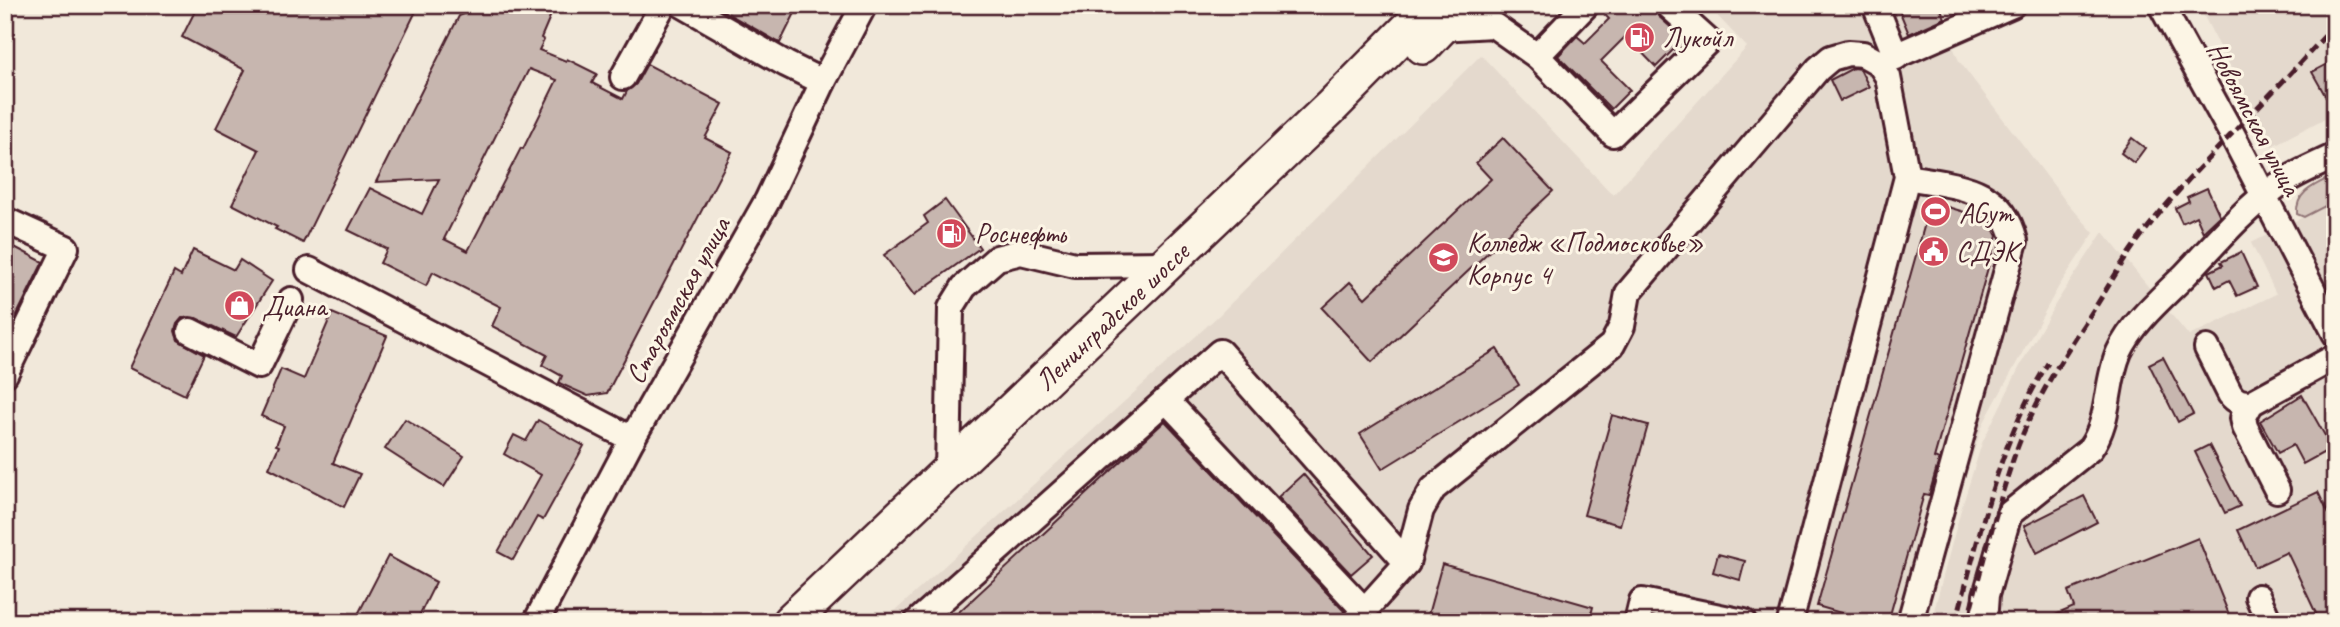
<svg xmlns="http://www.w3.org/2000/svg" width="2340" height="627" font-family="Caveat,sans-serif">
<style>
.built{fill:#e4d9cd}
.green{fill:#d8cac0;stroke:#917476;stroke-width:2}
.building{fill:#c7b6af;stroke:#4a1f2b;stroke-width:2;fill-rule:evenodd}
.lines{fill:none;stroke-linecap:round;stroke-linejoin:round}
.minor-casing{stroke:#4a1f2b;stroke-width:30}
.highway-casing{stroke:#4a1f2b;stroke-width:40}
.minor{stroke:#fcf5e5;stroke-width:24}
.highway{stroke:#fcf5e5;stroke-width:35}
.rail{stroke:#4a1f2b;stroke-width:5;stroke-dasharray:10 5;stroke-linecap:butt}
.labels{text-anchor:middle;stroke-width:6;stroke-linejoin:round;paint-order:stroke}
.poi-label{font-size:28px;fill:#4a1f2b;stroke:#fcf5e5;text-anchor:start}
.street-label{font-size:28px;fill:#4a1f2b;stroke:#fcf5e5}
</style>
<rect width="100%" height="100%" fill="#f1e8da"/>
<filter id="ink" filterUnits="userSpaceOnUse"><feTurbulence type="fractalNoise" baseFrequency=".0143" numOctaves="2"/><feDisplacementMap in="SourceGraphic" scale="14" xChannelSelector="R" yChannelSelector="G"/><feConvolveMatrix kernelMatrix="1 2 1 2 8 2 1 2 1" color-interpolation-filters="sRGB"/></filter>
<g filter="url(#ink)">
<!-- built -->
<g class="built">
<path d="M1707 5H1936L1959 61 2064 199 2094 233 2059 286 1983 424 1942 549 1923 622H883L1218 316 1481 55 1613 195 1747 47Z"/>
<path d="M2198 5H2335V113L2272 146Z"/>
<path d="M2335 201V622H1931L1960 513 1982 443 2021 364 2056 303 2103 232 2189 336 2276 294 2251 243Z"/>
</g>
<!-- green -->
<path class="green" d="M2335 175V201L2304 217 2297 214C2295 191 2317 184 2335 175Z"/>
<!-- building -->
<g class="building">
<path d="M198 5H419L303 243 275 229 277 227 232 204 259 150 216 128 245 70 182 37Z"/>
<path d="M486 5H555L541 38 544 40 539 50 566 61 567 59 597 74 592 83 623 99 627 91 636 84 647 64 723 104 705 138 732 152 607 393 588 396 559 383 562 376 542 365 547 355 492 326 501 307 433 272 426 286 380 263 387 249 348 230 370 188 422 214 439 179 376 182 459 16ZM529 69 557 80 523 149 521 148 468 251 444 239Z"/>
<path d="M713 5H799L780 43Z"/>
<path d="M1615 5H1654L1658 16 1684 39 1656 67 1626 36 1601 61 1630 90 1611 109 1558 56 1577 36 1585 43 1609 19 1605 15Z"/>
<path d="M1897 5H1939L1945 18 1909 34Z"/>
<path d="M2335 60V113L2312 72Z"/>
<path d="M1853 68 1860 69 1869 87 1840 101 1830 80Z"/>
<path d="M1503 138 1553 191 1372 362 1322 308 1350 282 1365 298 1491 179 1476 163Z"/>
<path d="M2132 138 2145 148 2134 163 2121 153Z"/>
<path d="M2207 188 2220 216 2203 232 2196 216 2182 223 2175 208 2189 201 2187 197Z"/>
<path d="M945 200 980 248 914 295 884 255 928 223 924 216Z"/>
<path d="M1931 202 1988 219 1997 236 1934 458 1939 460 1929 495 1924 494 1888 622H1872L1817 606Z"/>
<path d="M5 242 43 262 5 339Z"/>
<path d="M193 250 234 270 240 260 272 281 236 337 196 318H182L177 324 175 331 178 340 204 355 185 395 129 368 174 272 181 276Z"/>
<path d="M2241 252 2257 287 2237 296 2229 280 2216 287 2209 272 2223 265 2221 262Z"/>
<path d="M332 313 387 336 333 463 360 474 344 507 269 468 279 446 276 445 284 426 261 416 281 369 304 379Z"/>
<path d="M1497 349 1519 385 1382 469 1360 434Z"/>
<path d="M2163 357 2193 414 2178 422 2149 364Z"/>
<path d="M2302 395 2332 448 2303 464 2293 445 2278 453 2260 421Z"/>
<path d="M1612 415 1648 425 1620 525 1584 515Z"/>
<path d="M405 419 464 456 444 487 385 449Z"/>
<path d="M538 420 584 446 543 520 537 517 513 560 498 552 541 475 504 454 514 435 526 441Z"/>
<path d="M1165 421 1344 611 1340 622H948Z"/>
<path d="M2209 445 2240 506 2225 513 2195 452Z"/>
<path d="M1303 474 1373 555 1351 574 1278 497Z"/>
<path d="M2318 492 2335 527V622H2320L2287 552 2255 567 2238 530Z"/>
<path d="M2084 496 2097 522 2037 553 2024 526Z"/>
<path d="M2198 538 2232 622H2039L2074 607 2068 591Z"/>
<path d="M1718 554 1745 561 1740 580 1713 572Z"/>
<path d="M388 556 436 582 416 622H354Z"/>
<path d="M1442 564 1593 607 1589 622H1426Z"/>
</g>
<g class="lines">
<defs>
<g id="minor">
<path d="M683 5 786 64 823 82"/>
<path d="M1875 5 1896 57"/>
<path d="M2161 5 2232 134 2335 333"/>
<path d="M1440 28 1493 25 1537 56 1613 134 1708 41 1668 5"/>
<path d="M1537 56 1586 5"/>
<path d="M1879 63 2012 5"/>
<path d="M623 77 663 5"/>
<path d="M1907 177C1954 186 2002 185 2015 241L1910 622"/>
<path d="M5 220 66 248 5 374"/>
<path d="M309 270 632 439"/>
<path d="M190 331 259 366 291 300"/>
<path d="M2207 348 2230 394C2236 402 2242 403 2251 403L2335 357"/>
<path d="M1166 400 1365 611"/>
<path d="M2251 403 2243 418 2245 427 2277 490"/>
<path d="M948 472 951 308 964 287 997 258 1021 252 1075 265 1165 264"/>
<path d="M2258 597 2269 622"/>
<path d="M536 622 632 439 767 201 823 82 864 5"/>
<path d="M917 622 1220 352 1407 563"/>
<path d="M1354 622 1407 563 1421 510 1433 489 1612 345 1622 326 1628 293 1818 69 1831 58 1848 53 1863 54 1879 63 1888 77 1907 177 1790 622"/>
<path d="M1637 622 1642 601 1744 622"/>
<path d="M1984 622 1986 595 2009 514 2090 449C2111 420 2105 384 2119 352 2133 322 2162 298 2185 275 2213 246 2240 213 2273 189 2291 175 2315 166 2335 156"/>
</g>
<g id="highway">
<path d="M1423 46 1462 5"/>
<path id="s1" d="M790 622 1330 108 1432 5"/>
</g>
</defs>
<!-- minor casing -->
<use href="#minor" class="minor-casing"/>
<!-- highway casing -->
<use href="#highway" class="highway-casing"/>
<!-- minor -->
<use href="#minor" class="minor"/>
<!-- highway -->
<use href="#highway" class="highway"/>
<!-- rail -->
<g class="rail">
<path d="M1956 622C1980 533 1999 441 2048 363"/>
<path d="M1967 622C1982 566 1996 509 2015 454 2034 401 2065 353 2096 306 2110 284 2123 260 2139 239 2197 162 2272 98 2335 24"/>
</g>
</g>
</g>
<!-- icons -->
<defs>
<symbol id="fuel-disc" viewBox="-11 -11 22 22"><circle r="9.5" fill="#d1495b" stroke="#fcf5e5"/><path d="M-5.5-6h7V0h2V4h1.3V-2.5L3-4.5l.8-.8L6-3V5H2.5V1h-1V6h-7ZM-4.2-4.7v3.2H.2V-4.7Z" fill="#fff"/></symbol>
<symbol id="stadium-disc" viewBox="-11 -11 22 22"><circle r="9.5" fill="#d1495b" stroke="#fcf5e5"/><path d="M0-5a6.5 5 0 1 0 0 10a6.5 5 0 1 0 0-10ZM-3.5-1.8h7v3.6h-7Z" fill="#fff"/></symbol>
<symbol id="civic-disc" viewBox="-11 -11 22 22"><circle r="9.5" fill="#d1495b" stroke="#fcf5e5"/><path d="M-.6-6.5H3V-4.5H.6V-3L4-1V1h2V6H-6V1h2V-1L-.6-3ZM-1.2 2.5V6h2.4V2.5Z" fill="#fff"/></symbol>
<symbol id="university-disc" viewBox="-11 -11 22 22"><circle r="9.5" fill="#d1495b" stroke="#fcf5e5"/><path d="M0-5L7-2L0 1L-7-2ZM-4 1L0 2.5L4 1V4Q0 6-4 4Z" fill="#fff"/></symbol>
<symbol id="shop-disc" viewBox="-11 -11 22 22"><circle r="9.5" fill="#d1495b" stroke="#fcf5e5"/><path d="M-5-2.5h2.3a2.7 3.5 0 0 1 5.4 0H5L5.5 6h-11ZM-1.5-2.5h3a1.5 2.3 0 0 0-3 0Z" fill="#fff"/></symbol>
</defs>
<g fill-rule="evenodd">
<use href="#fuel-disc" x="1622" y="20" width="35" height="35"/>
<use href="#stadium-disc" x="1918" y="194" width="35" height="35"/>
<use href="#fuel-disc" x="934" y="216" width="35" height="35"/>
<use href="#civic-disc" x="1916" y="234" width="35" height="35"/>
<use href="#university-disc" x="1426" y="240" width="35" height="35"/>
<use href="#shop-disc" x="222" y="288" width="35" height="35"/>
</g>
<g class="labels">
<!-- poi labels -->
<g class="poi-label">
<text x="1663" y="47">Лукойл</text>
<text x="1959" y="222">AGym</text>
<text x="975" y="243">Роснефть</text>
<text x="1467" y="252">Колледж «Подмосковье»<tspan x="1467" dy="32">Корпус 4</tspan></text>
<text x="1956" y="261">СДЭК</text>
<text x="262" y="316">Диана</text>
</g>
<!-- street labels -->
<g class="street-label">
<text transform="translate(2255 118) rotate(62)" y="10">Новоямская улица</text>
<text transform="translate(677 300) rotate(-61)" y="10">Староямская улица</text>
<text dy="10" stroke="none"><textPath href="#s1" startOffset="444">Ленинградское шоссе</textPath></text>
</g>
</g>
<!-- margin -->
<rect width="2340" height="627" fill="none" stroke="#fcf5e5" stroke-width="28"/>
<rect x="14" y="14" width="2312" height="599" fill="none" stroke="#4a1f2b" stroke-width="2.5" filter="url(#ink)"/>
</svg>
